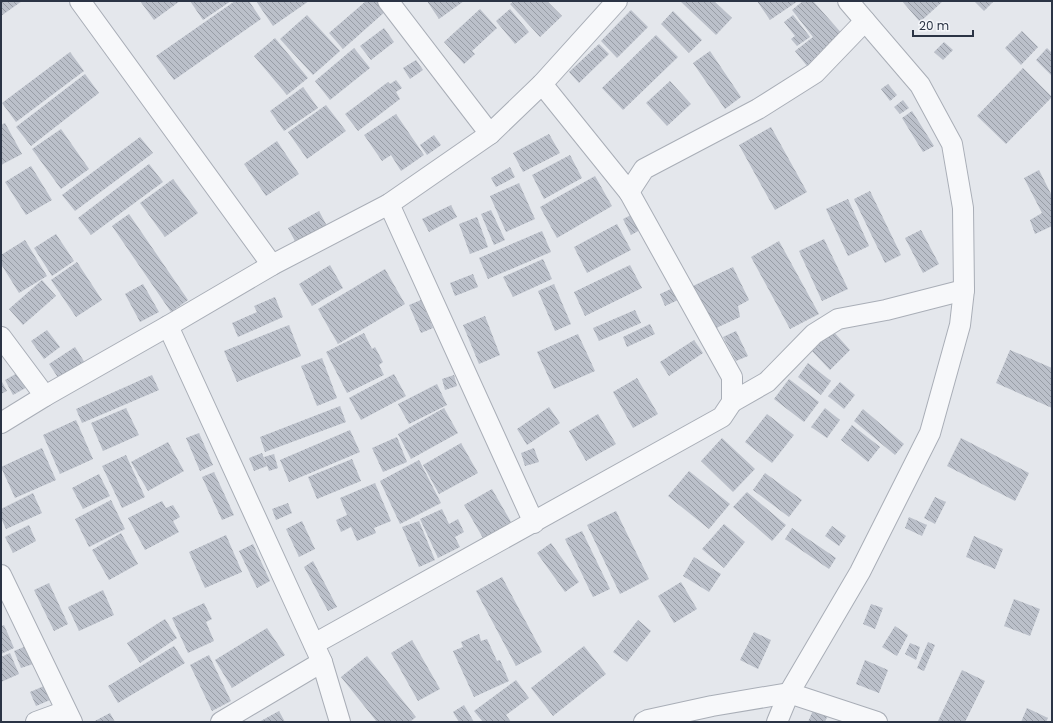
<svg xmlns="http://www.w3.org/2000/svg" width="1053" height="723" font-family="Poppins,sans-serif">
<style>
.building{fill:url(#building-back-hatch)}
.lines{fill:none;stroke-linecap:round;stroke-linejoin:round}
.street-casing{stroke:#a9aeb7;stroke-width:22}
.street{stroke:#f7f8fa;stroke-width:20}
</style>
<defs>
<pattern id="building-back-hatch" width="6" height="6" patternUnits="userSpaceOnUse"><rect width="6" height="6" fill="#bbc0ca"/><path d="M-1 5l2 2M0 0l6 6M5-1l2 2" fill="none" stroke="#989da6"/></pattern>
</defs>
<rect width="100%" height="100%" fill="#e4e7ec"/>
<!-- building -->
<g class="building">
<path d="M1 1H22L1 16Z"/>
<path d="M140 1H180L154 20Z"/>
<path d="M190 1H231L203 20Z"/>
<path d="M235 1H249L261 19 174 80 156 56Z"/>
<path d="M256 1H309L273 26Z"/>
<path d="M366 1H379L387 10 343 49 329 33Z"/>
<path d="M427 1H464L439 19Z"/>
<path d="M514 1H547L562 16 540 37 510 4Z"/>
<path d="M680 1H714L732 18 716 35Z"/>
<path d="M757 1H798L770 20Z"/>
<path d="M803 1H813L844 36 807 66 795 51 813 37 792 10Z"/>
<path d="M902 1H943L920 22Z"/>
<path d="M974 1H994L984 11Z"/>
<path d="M480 9 497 28 472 51 475 54 464 64 444 42Z"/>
<path d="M510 9 529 32 515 44 496 21Z"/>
<path d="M631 10 648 27 617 58 601 41Z"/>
<path d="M673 11 702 40 689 53 661 24Z"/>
<path d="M307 15 340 51 313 75 280 39Z"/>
<path d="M793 15 810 37 797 46 791 39 795 36 784 22Z"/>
<path d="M384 28 394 42 371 60 360 46Z"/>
<path d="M1022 31 1038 47 1021 65 1005 48Z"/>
<path d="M656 35 678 57 623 110 602 88Z"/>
<path d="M275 38 308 78 287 95 254 56Z"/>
<path d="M944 42 953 50 943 60 934 52Z"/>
<path d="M599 44 609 54 579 83 569 72Z"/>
<path d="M354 48 370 68 330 100 315 81Z"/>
<path d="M1047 48 1052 53V76L1036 60Z"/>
<path d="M710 51 741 97 725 109 693 63Z"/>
<path d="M70 52 84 71 16 122 2 103Z"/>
<path d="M416 60 423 70 410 79 403 68Z"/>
<path d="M1023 68 1052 97 1006 144 977 116Z"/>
<path d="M85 74 99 93 31 146 16 127Z"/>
<path d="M396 80 402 88 396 92 400 99 358 131 345 114 388 82 390 84Z"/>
<path d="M670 81 691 104 667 126 646 103Z"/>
<path d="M888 84 897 95 890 101 881 89Z"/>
<path d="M303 87 318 108 284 131 270 111Z"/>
<path d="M903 100 909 108 900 114 894 107Z"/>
<path d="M326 105 346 131 307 159 288 132Z"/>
<path d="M912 111 934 146 923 152 902 118Z"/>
<path d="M396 114 424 155 401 171 391 155 382 161 364 135Z"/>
<path d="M5 123 22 154 1 165V125Z"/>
<path d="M771 127 807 192 775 210 739 145Z"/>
<path d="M61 129 89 169 61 189 32 149Z"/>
<path d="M549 134 560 153 523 172 513 153Z"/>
<path d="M434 135 441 145 427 155 420 145Z"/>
<path d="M140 137 153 153 75 211 62 195Z"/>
<path d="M277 141 299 174 266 196 244 164Z"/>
<path d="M570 155 582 178 544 199 532 175Z"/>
<path d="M149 164 163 182 91 235 78 218Z"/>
<path d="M31 166 52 200 26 215 5 182Z"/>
<path d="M510 167 515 177 496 187 491 178Z"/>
<path d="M1039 170 1052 196V226L1035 234 1030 220 1042 213 1024 178Z"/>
<path d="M595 176 612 206 557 238 540 207Z"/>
<path d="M173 179 198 213 165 237 140 203Z"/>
<path d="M519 183 535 219 506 232 490 196Z"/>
<path d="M870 191 901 255 885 263 854 199Z"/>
<path d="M848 199 869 246 848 256 826 209Z"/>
<path d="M451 205 457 217 429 232 422 219Z"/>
<path d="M491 210 505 240 494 245 481 214Z"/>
<path d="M319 211 327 226 296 243 288 228Z"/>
<path d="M129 214 188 300 171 312 112 226Z"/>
<path d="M633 214 640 230 631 235 623 219Z"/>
<path d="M477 217 488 247 470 254 459 224Z"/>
<path d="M617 224 631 250 587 273 574 247Z"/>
<path d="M921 230 939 264 923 273 905 238Z"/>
<path d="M542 231 551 252 488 279 479 258Z"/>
<path d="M56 234 74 261 52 276 34 248Z"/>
<path d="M824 239 848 289 822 301 799 251Z"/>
<path d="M25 240 47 276 19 293 1 264V255Z"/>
<path d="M779 241 819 314 790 329 751 257Z"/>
<path d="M543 259 552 279 513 297 503 277Z"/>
<path d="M77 262 102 300 76 317 51 280Z"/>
<path d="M330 265 343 288 312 306 299 284Z"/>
<path d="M630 265 642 288 585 316 574 292Z"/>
<path d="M733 267 749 300 738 306 740 317 714 329 693 286Z"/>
<path d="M385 269 405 304 338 344 318 309Z"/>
<path d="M473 274 478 287 455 296 450 283Z"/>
<path d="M42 280 56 296 23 325 9 309Z"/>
<path d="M143 284 159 312 140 322 125 294Z"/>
<path d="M554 284 571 324 555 331 538 291Z"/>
<path d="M673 288 678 300 665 306 660 294Z"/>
<path d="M275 297 283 317 238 337 232 323 257 312 254 306Z"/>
<path d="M421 300 433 328 421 333 409 305Z"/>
<path d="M635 310 641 323 599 341 593 328Z"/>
<path d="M485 316 500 355 479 364 463 325Z"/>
<path d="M650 324 655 334 627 347 623 337Z"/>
<path d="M289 325 301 356 237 382 224 351Z"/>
<path d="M47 330 60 347 44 359 31 341Z"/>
<path d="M832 330 850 350 830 370 812 351Z"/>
<path d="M736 331 748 356 736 361 723 337Z"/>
<path d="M364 333 372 349 375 347 383 362 379 365 384 375 347 393 326 352Z"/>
<path d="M578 334 595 371 554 389 537 352Z"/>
<path d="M694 340 703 353 669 376 660 362Z"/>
<path d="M75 347 85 363 59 379 49 364Z"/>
<path d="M1010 350 1052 368V408L996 383Z"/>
<path d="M322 358 337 398 317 406 301 366Z"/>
<path d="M808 363 831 381 821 395 798 377Z"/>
<path d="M21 371 29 386 13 395 5 380Z"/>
<path d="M394 374 406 396 361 420 349 398Z"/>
<path d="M152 375 159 390 82 423 76 409Z"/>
<path d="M454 375 457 386 445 390 442 379Z"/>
<path d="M637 378 658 414 633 428 613 392Z"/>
<path d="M789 379 819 402 804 422 774 399Z"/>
<path d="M1 380 7 391 1 394Z"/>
<path d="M840 382 855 395 844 409 828 396Z"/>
<path d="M437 384 447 405 409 424 398 404Z"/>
<path d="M340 406 346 422 265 452 260 437Z"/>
<path d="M549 407 560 423 527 445 517 429Z"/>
<path d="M126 408 139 435 103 451 91 423Z"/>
<path d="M444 408 458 433 411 459 398 434Z"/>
<path d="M825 408 840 420 827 438 811 427Z"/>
<path d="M863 409 904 444 895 455 854 421Z"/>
<path d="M598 414 616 444 586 461 569 431Z"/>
<path d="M767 414 794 435 772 463 745 442Z"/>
<path d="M76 420 93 459 60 474 43 435Z"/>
<path d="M852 425 880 447 868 462 841 440Z"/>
<path d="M350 430 360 452 289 482 280 460Z"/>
<path d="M199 433 213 465 200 471 186 438Z"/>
<path d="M397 437 407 462 383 472 372 448Z"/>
<path d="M722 438 755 469 733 492 701 461Z"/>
<path d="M961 438 1029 473 1015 501 947 466Z"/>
<path d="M168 442 184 471 148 491 131 462Z"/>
<path d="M461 443 478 473 439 494 423 465Z"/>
<path d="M42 448 56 480 15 498 1 467Z"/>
<path d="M534 448 539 462 525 466 521 453Z"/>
<path d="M262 453 267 466 254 471 249 458Z"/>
<path d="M274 454 278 468 269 471 264 457Z"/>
<path d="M126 455 145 497 122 508 102 466Z"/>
<path d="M352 459 361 481 317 499 308 477Z"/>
<path d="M419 460 441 503 400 524 380 481Z"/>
<path d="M689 471 730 504 709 529 668 496Z"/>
<path d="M214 472 234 515 222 520 202 477Z"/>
<path d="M765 473 802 500 789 517 753 490Z"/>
<path d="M99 474 110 496 83 509 72 488Z"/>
<path d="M375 483 391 521 374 528 376 533 357 541 351 527 341 532 336 520 347 515 340 498Z"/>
<path d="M492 489 511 522 483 538 464 505Z"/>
<path d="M747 492 786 525 772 541 733 507Z"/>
<path d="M33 493 42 513 6 529 1 518V509Z"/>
<path d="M935 497 946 502 935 524 924 518Z"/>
<path d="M111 500 125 529 89 547 75 519Z"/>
<path d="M162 501 166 508 173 505 180 517 173 521 179 532 145 550 128 518Z"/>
<path d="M288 503 292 513 276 520 272 509Z"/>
<path d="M442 509 449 524 458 519 464 532 455 537 460 547 438 558 420 519Z"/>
<path d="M616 511 649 579 620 594 587 525Z"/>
<path d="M909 517 927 525 922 536 905 528Z"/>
<path d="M302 521 315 549 299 557 286 529Z"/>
<path d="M419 521 435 560 419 567 402 527Z"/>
<path d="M724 524 745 542 724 568 702 549Z"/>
<path d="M29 525 36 541 13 553 5 537Z"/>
<path d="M832 526 846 536 839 546 825 536Z"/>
<path d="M792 528 836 558 829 569 785 539Z"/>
<path d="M582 531 610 589 593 597 565 539Z"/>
<path d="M121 533 138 564 109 580 92 550Z"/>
<path d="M226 535 242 572 205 588 189 552Z"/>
<path d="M974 536 1003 549 995 569 966 557Z"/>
<path d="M551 543 579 582 565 592 537 553Z"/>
<path d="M253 544 270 581 257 588 239 551Z"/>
<path d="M694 557 721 574 709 592 683 576Z"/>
<path d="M313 561 337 607 328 611 304 567Z"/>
<path d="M502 577 542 652 516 666 476 591Z"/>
<path d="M681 582 697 609 674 623 658 596Z"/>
<path d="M49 583 68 624 54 631 34 590Z"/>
<path d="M103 590 114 615 79 631 68 607Z"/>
<path d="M1014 599 1040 609 1030 636 1004 626Z"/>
<path d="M204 603 212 619 206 622 214 641 188 653 172 618Z"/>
<path d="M871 604 883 608 875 629 863 624Z"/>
<path d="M165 619 177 638 140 663 127 643Z"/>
<path d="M638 620 651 631 627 662 613 652Z"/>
<path d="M4 625 14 648 1 654V626Z"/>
<path d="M895 626 908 635 897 656 882 647Z"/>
<path d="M267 628 285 655 232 688 215 660Z"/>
<path d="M754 632 771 640 758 669 740 660Z"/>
<path d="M479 634 481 641 487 639 497 661 500 660 509 681 474 697 453 651 463 647 461 642Z"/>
<path d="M412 640 440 689 418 701 391 653Z"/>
<path d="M928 642 935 645 924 671 917 668Z"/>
<path d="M910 643 920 647 916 660 905 654Z"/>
<path d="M29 645 36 663 21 668 14 651Z"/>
<path d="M174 646 185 663 118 703 108 686Z"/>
<path d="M584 646 606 674 553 716 531 688Z"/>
<path d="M10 653 19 674 1 682V657Z"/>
<path d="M209 655 231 701 212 711 190 665Z"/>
<path d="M367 656 416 717 410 722H377L341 677Z"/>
<path d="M865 660 888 670 879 693 856 684Z"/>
<path d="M962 670 985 681 965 722H940L938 721Z"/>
<path d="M516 680 529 698 506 715 511 722H483L474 711Z"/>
<path d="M44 686 50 700 36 706 30 692Z"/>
<path d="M464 705 474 722H459L453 712Z"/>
<path d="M815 706 829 712 825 722H808Z"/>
<path d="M1027 708 1048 718 1046 722H1021Z"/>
<path d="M279 711 285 722H259Z"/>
<path d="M110 713 115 722H93Z"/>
</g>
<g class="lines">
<defs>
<g id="street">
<path d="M80 1 272 265"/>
<path d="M388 1 490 134"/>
<path d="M629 192 644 169 758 109 815 73 865 21"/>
<path d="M389 204 534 523"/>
<path d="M168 326 322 662 340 722"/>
<path d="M1 337 45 396"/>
<path d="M732 402 767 382 814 334 838 319 886 310 964 290"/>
<path d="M1 423 45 396 168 326 272 265 389 204 490 134 542 84 617 1"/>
<path d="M1 575 72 722"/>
<path d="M314 644 722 417 732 402V377L629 192 542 84"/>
<path d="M36 722 66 711"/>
<path d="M221 722 322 662"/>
<path d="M644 722 648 720 712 706 789 693 877 722"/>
<path d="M777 722 789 693 860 572 930 433 960 325 964 290 963 208 952 144 920 85 848 1"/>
</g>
</defs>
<!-- street casing -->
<use href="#street" class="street-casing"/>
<!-- street -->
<use href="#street" class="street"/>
</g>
<!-- border -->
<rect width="1053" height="723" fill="none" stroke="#2b3445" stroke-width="4"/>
<!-- scale -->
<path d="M913 30v6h60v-6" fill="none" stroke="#2b3445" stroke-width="2"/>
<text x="919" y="30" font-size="12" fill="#2b3445" stroke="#f4f6f9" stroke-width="3" paint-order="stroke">20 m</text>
</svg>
